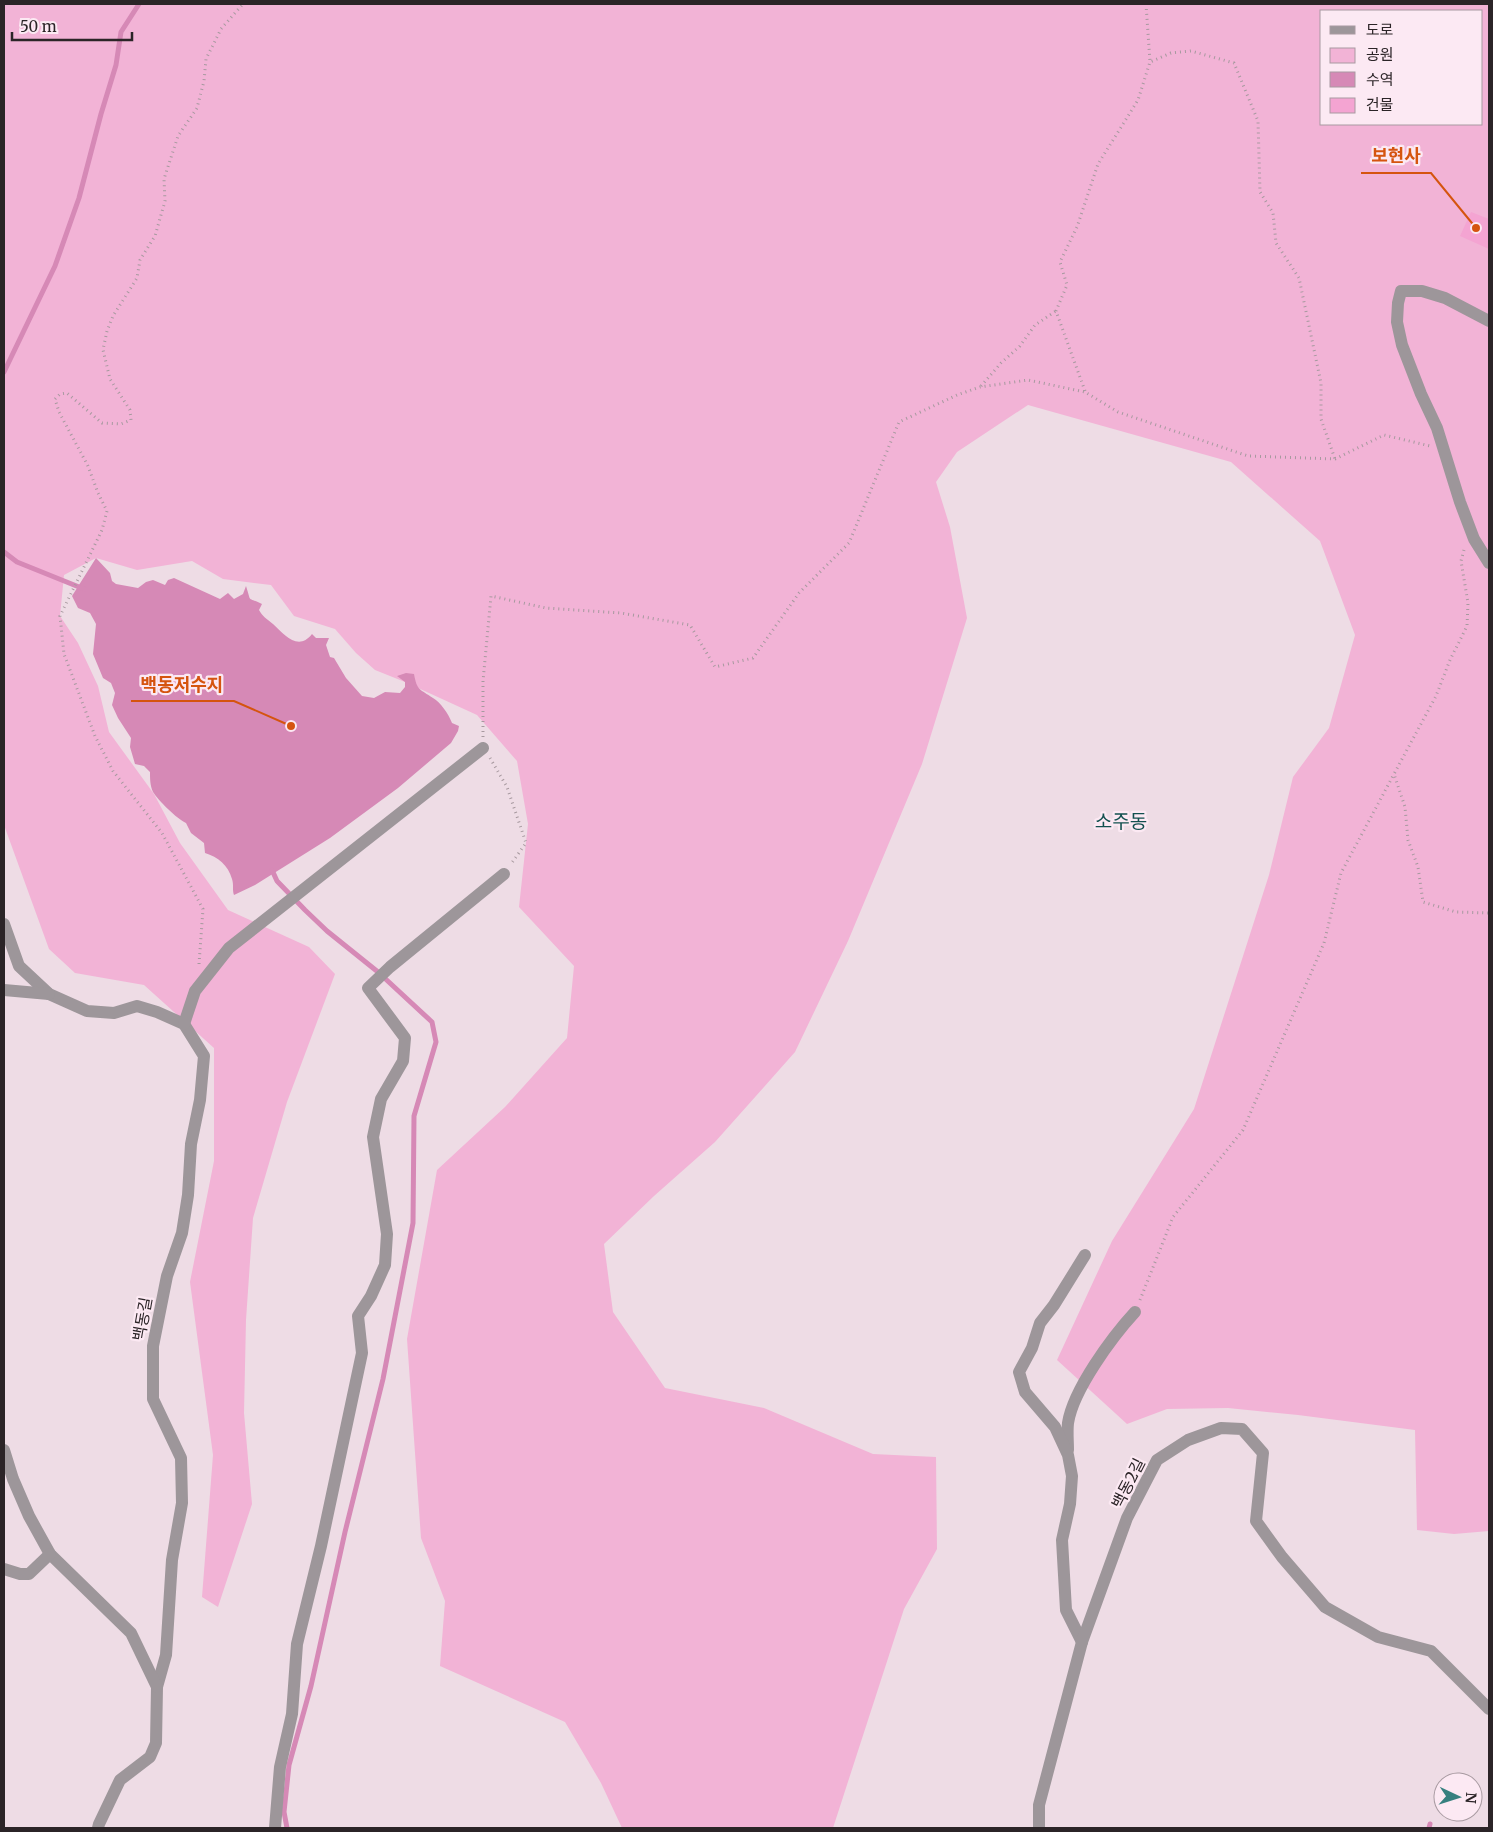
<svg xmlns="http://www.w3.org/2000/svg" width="1493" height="1832" font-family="Merriweather,'Noto Sans KR',serif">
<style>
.green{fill:#f2b3d6;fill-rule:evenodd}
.water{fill:#d689b6}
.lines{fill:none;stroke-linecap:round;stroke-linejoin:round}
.stream{stroke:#d689b6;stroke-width:5}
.building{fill:#f4a4d2}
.path{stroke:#a7999f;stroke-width:3;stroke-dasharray:1 4;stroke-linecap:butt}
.minor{stroke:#9d969a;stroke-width:12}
.labels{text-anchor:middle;stroke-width:4.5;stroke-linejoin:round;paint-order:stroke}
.street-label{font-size:16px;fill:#2b2427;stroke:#fce9f3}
.quarter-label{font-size:19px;fill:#12504f;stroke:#fce9f3}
.leader{fill:none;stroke:#d5540f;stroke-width:2}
.callout-dot{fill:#d5540f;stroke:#fce9f3;stroke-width:2}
.callout-label{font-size:18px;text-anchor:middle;font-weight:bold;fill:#d5540f;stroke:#fce9f3;stroke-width:4.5;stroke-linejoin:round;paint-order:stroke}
</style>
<rect width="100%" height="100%" fill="#eedce5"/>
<!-- green -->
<path class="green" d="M4 4H1489V1531L1454 1534 1417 1530 1415 1430 1298 1415 1228 1408 1167 1409 1127 1424 1057 1360 1112 1241 1194 1109 1269 875 1293 777 1329 728 1355 635 1320 541 1231 462 1028 405 957 452 936 482 950 527 967 618 922 764 848 941 795 1052 715 1142 654 1196 604 1244 613 1312 665 1388 764 1408 873 1454 936 1457 937 1549 904 1609 833 1828H622L601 1783 565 1722 440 1666 445 1601 421 1538 407 1339 437 1170 505 1107 567 1038 574 966 519 907 528 824 517 761 477 715 405 682 375 670 356 653 335 629 294 616 271 585 223 579 192 561 137 570 96 558 64 575 60 616 78 643 98 686 109 732 154 794 180 843 228 910 309 947 335 974 287 1102 253 1218 246 1320 244 1413 252 1504 218 1607 202 1597 213 1455 190 1282 214 1161V1048L144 985 75 973 49 949 4 825ZM1322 11H1482V124H1322Z"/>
<!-- water -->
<path class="water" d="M96 558 110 573 112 581 116 584 138 588 146 582 153 580 165 585 168 580 174 578 220 599 228 593 234 599 243 594 246 586C252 604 246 596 262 604L259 610C262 616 267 619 273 624 284 634 298 652 312 634L316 638H329L326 645 330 657 334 658 346 678 362 696 374 698 385 692 400 693 405 687V682L397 676 406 673 414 674C417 691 420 689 433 698 441 703 448 713 452 723L459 726 458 731 451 743 398 788 330 838 255 885 234 895C232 890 234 885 232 879 228 865 218 857 205 853L204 843 191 833 186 823C177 819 158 800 153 792 150 785 150 779 150 772L144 766 135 764 130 747 131 738 118 718 112 705 115 693 111 683 103 678 93 654 96 624 90 613 78 608 72 596Z"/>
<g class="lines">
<!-- stream -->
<g class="stream">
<path d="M4 372 55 266 79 198 101 114 116 65 121 32 139 4"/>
<path d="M4 552 17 562 84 589"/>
<path d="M272 870 277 881 305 910 327 931 378 972 432 1022 436 1042 414 1116 413 1223 383 1379 345 1532 311 1686 289 1765 284 1812 287 1828"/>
<path d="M1429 1828 1430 1824"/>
</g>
</g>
<!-- building -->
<path class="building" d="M1471 212 1489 219V249L1460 236Z"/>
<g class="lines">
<!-- path -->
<g class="path">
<path d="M1146 4 1150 62 1171 53 1191 51 1234 63 1258 121 1260 192 1273 213 1276 243 1299 278 1321 383V419L1335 459"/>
<path d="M981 386 1001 363 1020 346 1035 325 1056 311"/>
<path d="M1085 391 1056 311 1067 285 1060 262 1077 227 1098 164 1138 100 1150 62"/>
<path d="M1464 550 1461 561 1468 603 1467 626 1450 660 1436 696 1394 774 1405 807 1408 840 1418 867 1423 902 1456 912 1489 913"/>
<path d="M483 737V681L491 596 546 608 621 613 690 625 715 667 753 658 799 593 849 543 899 422 957 395 980 387 1028 380 1085 392 1118 412 1248 456 1335 459 1384 435 1430 446"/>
<path d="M490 758 507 787 526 843 511 864"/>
<path d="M199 964 203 909 162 833 113 771 95 736 64 654 60 616 102 530 107 511 98 493 88 466 59 412 55 399 60 394 67 393 102 423 121 424 131 420 130 410 110 379 103 350 107 331 113 316 137 278 140 260 155 236 165 201 164 179 178 136 197 108 204 81 206 59 221 29 243 4"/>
<path d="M1140 1300 1173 1217 1243 1130 1324 943 1341 873 1394 774"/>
</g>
<!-- minor -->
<g class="minor">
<path d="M1489 321 1445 298 1422 291H1401L1398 303 1397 322 1402 345 1421 394 1437 428 1460 502 1474 539 1489 563"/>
<path d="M4 924 19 966 49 994 87 1011 114 1013 137 1006 157 1012 184 1024 204 1056 200 1100 191 1144 188 1195 182 1233 167 1276 153 1346V1399L181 1458 182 1503 172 1560 166 1655 157 1687 156 1743 150 1757 120 1780 99 1824 98 1828"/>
<path d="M4 990 49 994"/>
<path d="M184 1024 195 991 229 948 483 748"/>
<path d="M4 1450 13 1479 29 1516 50 1554 131 1633 157 1687"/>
<path d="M1068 1450C1068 1442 1067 1432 1068 1423 1073 1390 1112 1337 1135 1312"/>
<path d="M4 1569 20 1574H29L50 1554"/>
<path d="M1082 1642 1066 1610 1062 1540 1070 1504 1072 1476 1068 1455 1055 1427 1025 1392 1019 1372 1032 1348 1040 1323 1054 1305 1085 1255"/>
<path d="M275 1828 280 1767 292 1714 297 1644 321 1546 362 1353 358 1316 371 1296 385 1265 387 1234 373 1137 381 1099 403 1061 405 1038 368 988 390 967 504 874"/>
<path d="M1039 1828V1805L1082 1642 1127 1518 1157 1460 1188 1440 1221 1428 1242 1429 1263 1453 1256 1521 1282 1557 1325 1607 1378 1637 1431 1651 1489 1709"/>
</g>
</g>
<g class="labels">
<!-- street labels -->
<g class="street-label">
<text transform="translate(142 1319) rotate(-80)" y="6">백동길</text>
<text transform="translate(1128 1483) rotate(-63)" y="6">백동2길</text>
</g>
<!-- quarter labels -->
<g class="quarter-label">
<text x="1121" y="828">소주동</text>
</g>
</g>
<!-- callouts -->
<path class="leader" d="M1476 228L1431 173H1361M291 726L234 701H131"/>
<g class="callout-dot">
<circle cx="1476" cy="228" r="5"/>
<circle cx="291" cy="726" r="5"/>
</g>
<g class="callout-label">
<text x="1396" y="162">보현사</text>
<text x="182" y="691">백동저수지</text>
</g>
<!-- border -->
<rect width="1493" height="1832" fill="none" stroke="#2b2427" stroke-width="10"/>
<!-- legend -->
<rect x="1320" y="10" width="162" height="115" fill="#fce9f3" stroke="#a89aa1"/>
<rect x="1330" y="26" width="25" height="8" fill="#9d969a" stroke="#a89aa1"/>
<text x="1366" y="35" font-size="15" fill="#2b2427">도로</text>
<rect x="1330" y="48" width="25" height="15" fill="#f2b3d6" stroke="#a89aa1"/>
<text x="1366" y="60" font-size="15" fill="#2b2427">공원</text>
<rect x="1330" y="72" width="25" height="15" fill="#d689b6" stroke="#a89aa1"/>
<text x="1366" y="85" font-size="15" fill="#2b2427">수역</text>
<rect x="1330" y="98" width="25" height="15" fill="#f4a4d2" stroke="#a89aa1"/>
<text x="1366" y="110" font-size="15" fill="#2b2427">건물</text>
<!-- north arrow -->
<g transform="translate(1458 1797) rotate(94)"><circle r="24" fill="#fce9f3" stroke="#a89aa1"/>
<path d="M0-4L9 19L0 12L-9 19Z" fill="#37807f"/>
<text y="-8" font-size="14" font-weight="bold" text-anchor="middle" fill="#2b2427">N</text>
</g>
<!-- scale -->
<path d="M12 32v8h120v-8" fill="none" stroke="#2b2427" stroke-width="2.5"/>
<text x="20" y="32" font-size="15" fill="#2b2427" stroke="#fce9f3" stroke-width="4" paint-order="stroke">50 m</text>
</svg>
